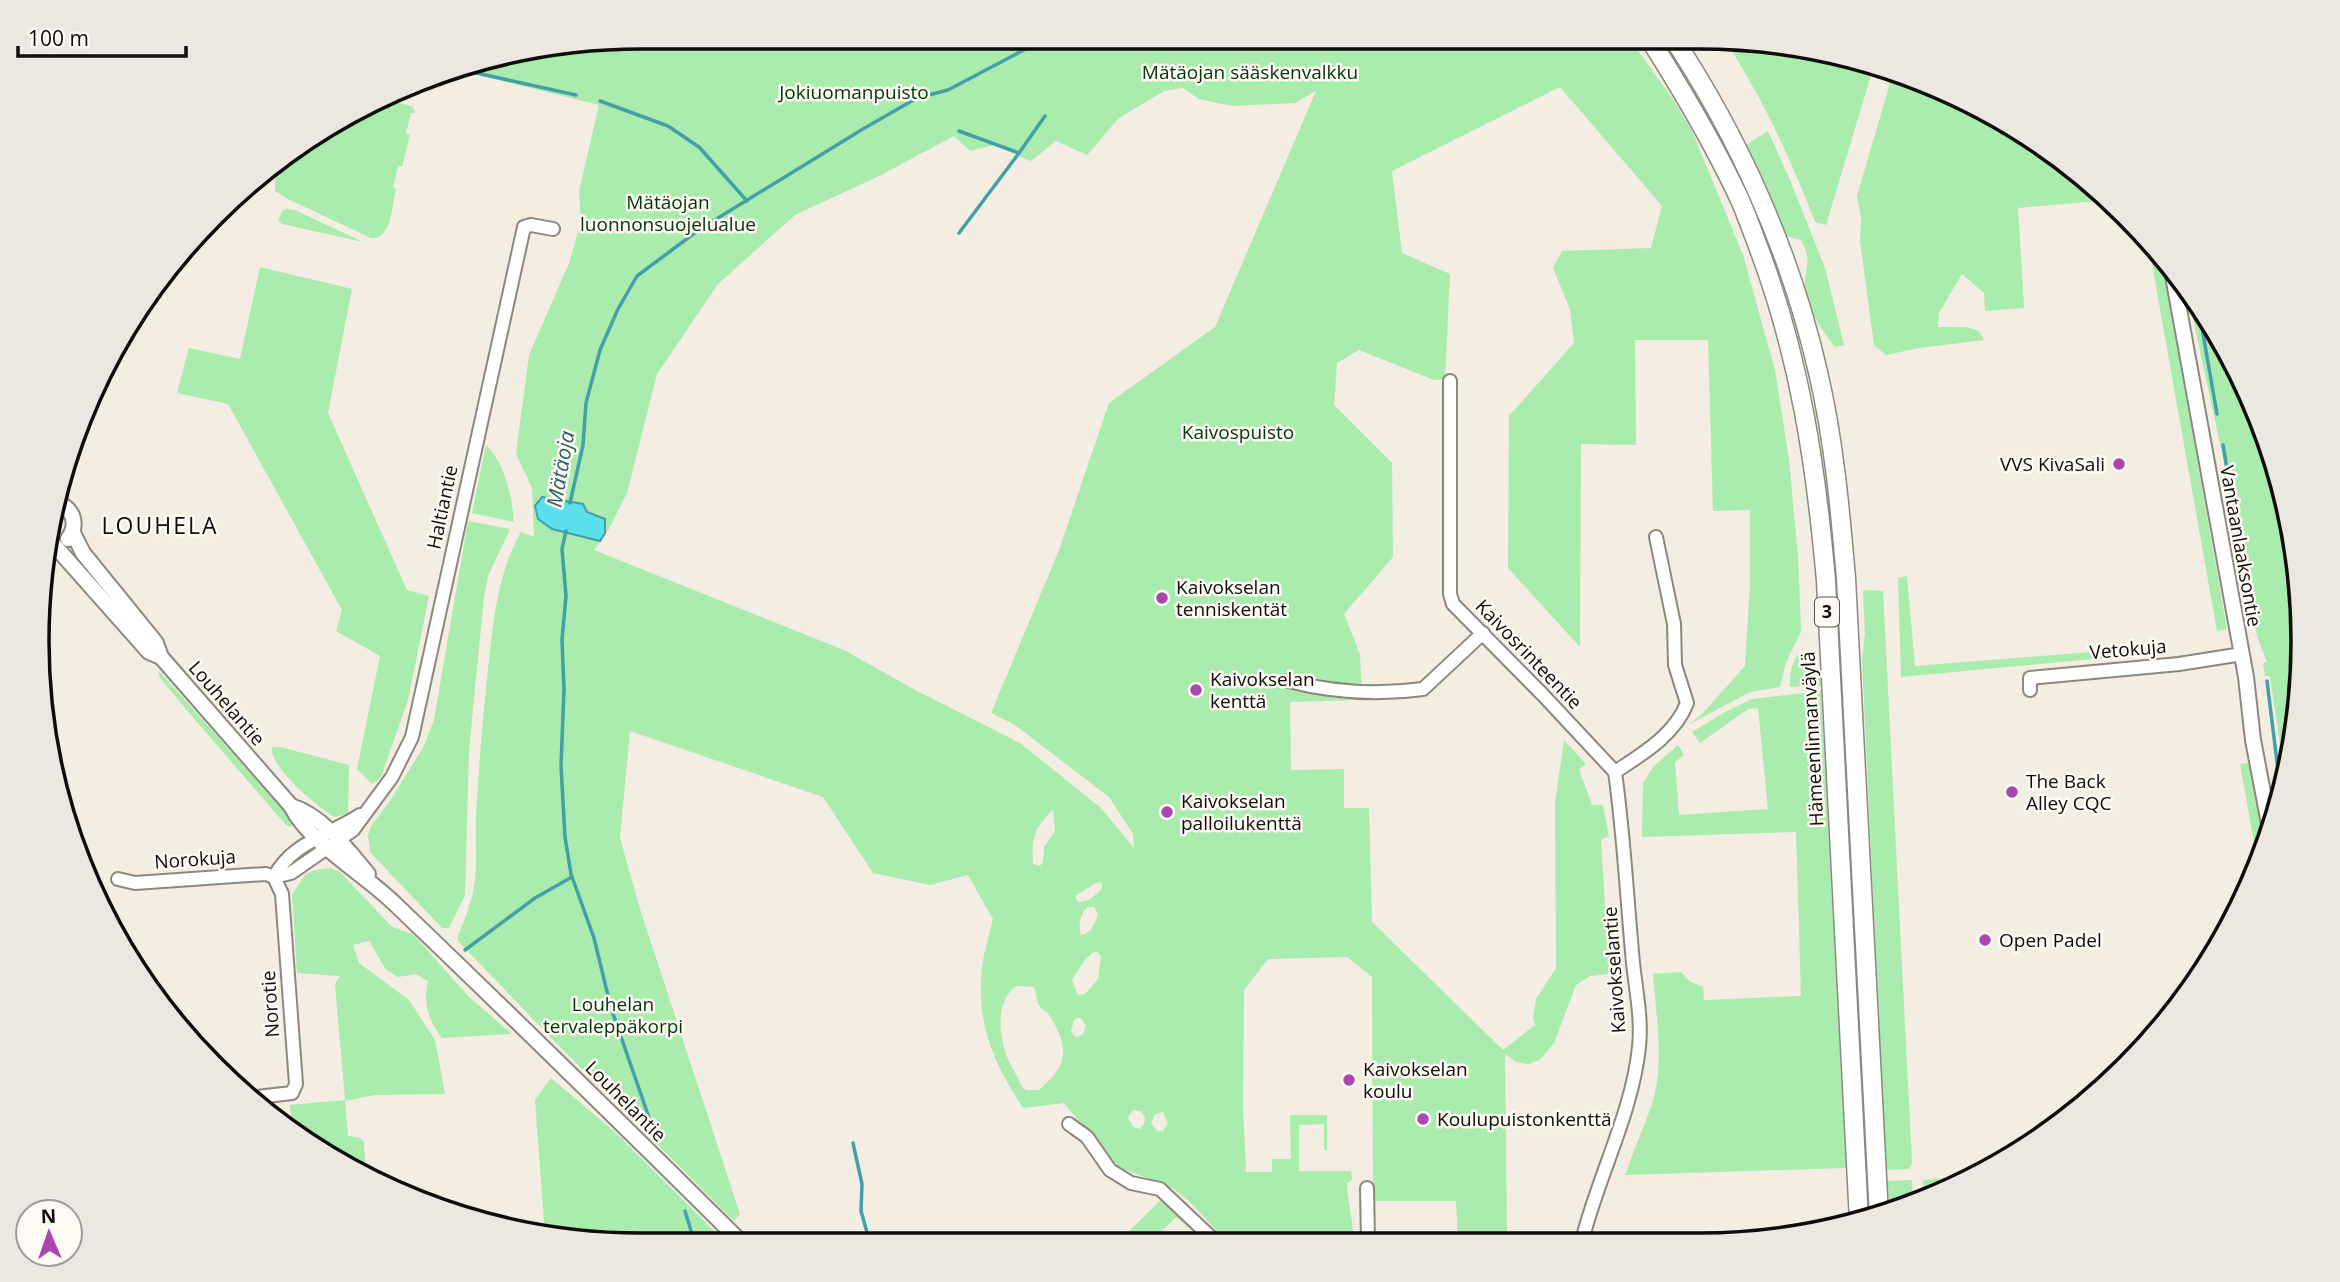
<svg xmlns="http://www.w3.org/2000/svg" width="2340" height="1282" font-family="'Open Sans',sans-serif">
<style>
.green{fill:#aaebae;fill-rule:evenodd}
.water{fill:#5bdfea;stroke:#44a0a7;stroke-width:2}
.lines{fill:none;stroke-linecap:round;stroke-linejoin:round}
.stream{stroke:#44a0a7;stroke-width:3.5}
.minor-casing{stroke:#8d887e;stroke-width:16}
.major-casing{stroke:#8d887e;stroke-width:18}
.highway-casing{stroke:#8d887e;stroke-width:21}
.minor{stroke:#fff;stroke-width:12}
.major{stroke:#fff;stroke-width:14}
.highway{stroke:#fff;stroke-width:18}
.poi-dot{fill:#a847af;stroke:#fefaf4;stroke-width:2.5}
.labels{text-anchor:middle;stroke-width:5;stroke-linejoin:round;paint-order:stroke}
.shield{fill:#fefaf4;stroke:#575450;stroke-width:2}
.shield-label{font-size:18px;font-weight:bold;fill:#0f0d0a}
.park-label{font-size:19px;fill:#00350b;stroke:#fefaf4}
.poi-label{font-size:19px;fill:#0f0d0a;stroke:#fefaf4;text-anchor:start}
.street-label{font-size:19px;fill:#0f0d0a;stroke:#fefaf4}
.water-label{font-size:21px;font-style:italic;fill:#2a6166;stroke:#fefaf4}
.quarter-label{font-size:23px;letter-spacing:2px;fill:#0f0d0a;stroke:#fefaf4}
.rim{fill:none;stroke:#0f0d0a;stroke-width:3.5}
</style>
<rect width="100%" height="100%" fill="#f3ede2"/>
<!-- green -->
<g class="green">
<path d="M641 37 1629 38 1670 95 1692 131 1743 255 1775 370 1789 460 1798 557 1801 629C1799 639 1795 643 1791 652 1785 663 1783 675 1780 687L1750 692 1688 725 1703 713 1745 666 1750 584V510L1713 511 1708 340H1635L1636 445 1581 444 1580 647 1508 568 1509 416 1574 343 1570 309 1553 268 1562 251 1651 248 1662 206 1560 87 1392 171 1402 253 1450 274 1445 379 1434 380 1359 350 1337 363 1334 405 1392 463 1393 557 1344 614 1360 654 1362 700 1290 702 1291 770 1344 769V808H1369L1372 922 1503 1050 1535 1025 1533 1018 1536 999 1556 968 1555 803 1564 740 1586 764 1579 769 1592 805H1603L1609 837 1601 839 1609 974 1590 976 1576 985 1554 1043 1540 1060 1528 1064 1516 1062 1505 1054 1507 1236H1495V1241H1458L1456 1201H1373L1372 977 1347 957 1268 959 1244 990 1243 1107 1246 1172H1272V1159H1291L1290 1115H1327V1150H1324V1124L1299 1125V1171H1351L1352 1180 1347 1183C1347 1199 1352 1215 1353 1232H1312L1313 1242H1227L1191 1203 1174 1189 1116 1166 1064 1103 1023 1108C993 1062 976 1023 982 967 984 951 989 935 993 919L968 875 930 885 873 873 823 797 630 731 620 838 640 909 740 1214 734 1221 555 1042 458 941V936C465 918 473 899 475 880 477 859 475 837 476 816 479 760 484 705 490 650 495 609 500 568 521 532L534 537 532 488 516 454 529 355 569 263 581 222 579 191 599 105 450 68ZM1183 88 1199 99 1232 106 1295 103 1316 91 1215 327 1109 403 1059 550 991 713 1015 725 1109 797 1133 834 1134 848 1101 808 1020 743 917 691 844 650 594 550 609 529 627 493 657 374 718 284 795 215 879 176 954 136 970 151 993 145 1031 161 1056 141 1087 155 1119 118 1164 91ZM1053 810 1055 831 1044 847 1043 862 1040 866 1033 864C1032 838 1033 829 1053 810ZM1097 882 1102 883V888C1096 895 1088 903 1078 902L1075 896ZM1088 907H1094L1098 914C1095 923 1092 933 1081 935 1078 926 1080 913 1088 907ZM1097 951 1101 957 1098 979 1085 994 1078 995 1072 980C1079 970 1085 955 1097 951ZM1016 986 1034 987C1036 993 1037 999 1038 1004 1040 1008 1047 1012 1050 1016 1069 1048 1069 1064 1039 1090H1026L1022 1087C1018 1077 1012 1068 1007 1057 999 1035 995 1002 1016 986ZM1077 1018H1081L1086 1026 1083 1034 1078 1037 1074 1036 1071 1031 1074 1020ZM1133 1110 1141 1111 1145 1117 1144 1124 1140 1129 1133 1127 1128 1117ZM1163 1112 1168 1123 1163 1131H1157L1151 1123 1155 1114Z"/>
<path d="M1724 38H1738L1856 57 1874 65 1826 225 1815 222C1791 158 1761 96 1724 38Z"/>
<path d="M1893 73 2001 118 2097 186 2110 200 2018 208 2024 308 1985 311 1984 293 1962 274 1939 313 1938 327H1966L1979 331 1984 340 1919 348 1886 355 1874 345 1860 241 1861 218 1857 196Z"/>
<path d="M394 101 413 107 415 113H411L406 133 410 135 402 167 398 166 393 187 396 189C392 204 392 240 371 238L288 199 275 191V180L280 158 382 103 393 106Z"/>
<path d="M1768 131 1790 180 1825 268 1844 345 1835 347C1821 328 1805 308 1805 282 1806 260 1812 262 1801 240L1786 236 1746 145Z"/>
<path d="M287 209 295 210 363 242 282 224 278 220 283 210Z"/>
<path d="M2148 241 2161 255 2227 629 2217 631Z"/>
<path d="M260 267 352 289 328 413 407 590 429 596 408 700 381 777 372 784 357 769 380 656 336 631 342 610 228 404 177 393 189 348 240 359Z"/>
<path d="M2186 286 2241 373 2283 484 2302 601 2298 719 2285 778 2270 676H2265L2263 663 2267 662 2257 636 2246 564Z"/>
<path d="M486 445C505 464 512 496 514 522L472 513Z"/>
<path d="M468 521 510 529 488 576 484 597 469 750 465 895 449 928H442L370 852 368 836 371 826 390 801 424 746 434 720Z"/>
<path d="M1907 576 1915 666 2167 646 2166 652 1901 677 1898 578Z"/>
<path d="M1863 590 1883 591 1912 1163 1909 1169 1886 1170 1862 660 1865 633Z"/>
<path d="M1800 652 1803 659 1820 672 1821 686 1790 687C1790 674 1791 663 1800 652Z"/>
<path d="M158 670 295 823 290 827 286 825 185 708 160 678Z"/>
<path d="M1821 691 1846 1168 1625 1175C1633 1151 1644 1128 1652 1104 1665 1062 1656 1016 1653 974L1681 972 1689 981 1703 987 1704 1000 1801 996 1796 832 1642 837 1643 783 1653 767 1678 745 1684 755 1675 762 1679 815 1768 809 1758 708 1748 709 1700 743 1692 732 1725 712 1752 699Z"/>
<path d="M272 747H280L349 765 348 814 334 817C318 807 269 767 272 747Z"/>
<path d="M2248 763 2252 773 2265 849 2258 865 2240 764Z"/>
<path d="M331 868 340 872 392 927 413 934 469 997 512 1034 442 1038C428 1019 423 1004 428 981L416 974 398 977 386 970 369 941 353 945 359 963 409 1000 435 1040 445 1094 375 1095 345 1101 348 1136 360 1138 364 1142 366 1176 339 1164 292 1126 290 1105 345 1100 335 984 340 976 297 973 292 895 305 875 315 870Z"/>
<path d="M551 1078 616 1133 727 1244H602L545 1235 535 1100Z"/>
<path d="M1962 1177V1179L1924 1198 1923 1180Z"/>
<path d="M1912 1180 1913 1203 1891 1214 1887 1181Z"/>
<path d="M1162 1199 1191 1223 1190 1229 1176 1217 1151 1242H1118Z"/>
</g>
<!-- water -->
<path class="water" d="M542 497 583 504 587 512 605 519V533L600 541 552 529 538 519 535 506Z"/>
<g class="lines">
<!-- stream -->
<g class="stream">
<path d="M454 68 576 95"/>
<path d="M600 101 668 126 699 147 747 201"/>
<path d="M959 131 1019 153 959 233"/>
<path d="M1019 153 1045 116"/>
<path d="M2198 305 2217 414"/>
<path d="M2223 445 2241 553"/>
<path d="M570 503 583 445 586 403 600 350 618 309 637 276 700 229 863 129 917 98 948 90 1018 53 1036 43 1038 37"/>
<path d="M566 531 562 549 566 596 562 640 564 689 561 766 565 837 571 874 594 938 611 1008 654 1132"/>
<path d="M2267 681 2281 794"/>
<path d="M465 950 535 898 572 877"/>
<path d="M853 1143 862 1184 861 1211 870 1243"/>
<path d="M685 1211 695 1244"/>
<path d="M1118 1242 1121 1239"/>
</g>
<defs>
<g id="minor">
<path d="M1450 381V594L1453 604 1543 695 1615 772"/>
<path d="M1288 681C1331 692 1379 695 1423 689L1483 633"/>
<path d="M2030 690V678L2179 664 2242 654"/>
<path d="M1615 772C1642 754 1675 735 1687 703L1675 665 1674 624 1656 537"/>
<path d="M274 877C292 842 330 835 360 815"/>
<path d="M118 879 135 883 249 875 266 874 274 877 291 873 353 830 392 777 412 737 524 227 531 225 553 229"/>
<path d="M257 1097 292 1093 296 1084 282 894 274 877"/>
<path d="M1069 1124 1087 1137 1110 1170 1131 1183 1160 1189 1216 1242"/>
<path d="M1367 1188 1368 1241"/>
<path d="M1582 1241C1598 1176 1632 1114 1639 1047 1642 1019 1636 991 1633 963 1627 899 1624 836 1615 772"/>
</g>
<g id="major">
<path d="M2171 265 2246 677 2253 740 2271 834"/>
<path d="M56 503C73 507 79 524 68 539"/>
<path d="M73 533 83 553 156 643 161 657 291 806C309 843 366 875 395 904 512 1016 628 1130 743 1244"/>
<path d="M55 546 149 652 161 657"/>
<path d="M291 806C323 816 347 849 368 874"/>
</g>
<g id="highway">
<path d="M1649 38C1682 90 1714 144 1740 200 1747 216 1753 233 1759 249 1800 358 1816 466 1826 581L1859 1221"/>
<path d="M1673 38C1740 139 1791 254 1818 372 1834 440 1840 509 1846 578L1879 1216"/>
</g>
</defs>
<!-- minor casing -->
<use href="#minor" class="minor-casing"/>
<!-- major casing -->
<use href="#major" class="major-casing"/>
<!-- highway casing -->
<use href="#highway" class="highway-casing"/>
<!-- minor -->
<use href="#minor" class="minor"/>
<!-- major -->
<use href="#major" class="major"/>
<!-- highway -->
<use href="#highway" class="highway"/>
</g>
<!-- markers -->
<g class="poi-dot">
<circle cx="2119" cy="464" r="7"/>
<circle cx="1162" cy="598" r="7"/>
<circle cx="1196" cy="690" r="7"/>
<circle cx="2012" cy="792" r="7"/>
<circle cx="1167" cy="812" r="7"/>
<circle cx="1985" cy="940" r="7"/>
<circle cx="1349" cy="1080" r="7"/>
<circle cx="1423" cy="1119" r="7"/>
</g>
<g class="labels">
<!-- shield labels -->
<rect class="shield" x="1815" y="597.5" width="24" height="29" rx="5"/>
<g class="shield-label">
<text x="1827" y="618">3</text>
</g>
<!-- park labels -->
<g class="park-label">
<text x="1250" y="79">Mätäojan sääskenvalkku</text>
<text x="854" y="99">Jokiuomanpuisto</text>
<text x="668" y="209">Mätäojan<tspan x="668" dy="22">luonnonsuojelualue</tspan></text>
<text x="1238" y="439">Kaivospuisto</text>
<text x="613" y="1011">Louhelan<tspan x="613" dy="22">tervaleppäkorpi</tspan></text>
</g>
<!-- poi labels -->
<g class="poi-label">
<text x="2105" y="471" text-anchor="end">VVS KivaSali</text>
<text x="1176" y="594">Kaivokselan<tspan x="1176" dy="22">tenniskentät</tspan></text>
<text x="1210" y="686">Kaivokselan<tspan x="1210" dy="22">kenttä</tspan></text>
<text x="2026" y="788">The Back<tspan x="2026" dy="22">Alley CQC</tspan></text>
<text x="1181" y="808">Kaivokselan<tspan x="1181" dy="22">palloilukenttä</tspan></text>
<text x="1999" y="947">Open Padel</text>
<text x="1363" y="1076">Kaivokselan<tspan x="1363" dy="22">koulu</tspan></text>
<text x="1437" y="1126">Koulupuistonkenttä</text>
</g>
<!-- street labels -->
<g class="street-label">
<text transform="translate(442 507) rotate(-78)" y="7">Haltiantie</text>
<text transform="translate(2241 546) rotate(80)" y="7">Vantaanlaaksontie</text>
<text transform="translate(2128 649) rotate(-5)" y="7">Vetokuja</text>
<text transform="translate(1529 654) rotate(46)" y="7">Kaivosrinteentie</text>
<text transform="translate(227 703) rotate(49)" y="7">Louhelantie</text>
<text transform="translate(1812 739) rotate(-93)" y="7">Hämeenlinnanväylä</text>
<text transform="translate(195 859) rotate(-4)" y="7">Norokuja</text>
<text transform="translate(1614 970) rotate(-94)" y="7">Kaivokselantie</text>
<text transform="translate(270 1004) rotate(-94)" y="7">Norotie</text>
<text transform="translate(626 1101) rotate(45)" y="7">Louhelantie</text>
</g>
<!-- water labels -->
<g class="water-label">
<text transform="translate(561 469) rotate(-80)" y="7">Mätäoja</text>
</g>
<!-- quarter labels -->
<g class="quarter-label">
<text x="160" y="534">LOUHELA</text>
</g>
</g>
<!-- crop -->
<path d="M0 0H2340V1282H0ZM641 49H1699A592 592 0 0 1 2291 641V641A592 592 0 0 1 1699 1233H641A592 592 0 0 1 49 641V641A592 592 0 0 1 641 49Z" fill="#ebe7e1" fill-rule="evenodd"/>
<path class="rim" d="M641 49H1699A592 592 0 0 1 2291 641V641A592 592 0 0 1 1699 1233H641A592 592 0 0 1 49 641V641A592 592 0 0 1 641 49Z"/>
<!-- north arrow -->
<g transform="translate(49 1233) rotate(358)"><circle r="33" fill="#fefaf4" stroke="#9e9b96" stroke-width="2"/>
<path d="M0-5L12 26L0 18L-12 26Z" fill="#a847af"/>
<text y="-10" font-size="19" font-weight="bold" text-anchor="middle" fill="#0f0d0a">N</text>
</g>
<!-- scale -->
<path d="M18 46v10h168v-10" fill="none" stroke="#0f0d0a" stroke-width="3.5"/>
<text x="28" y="46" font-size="21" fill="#0f0d0a" stroke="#fefaf4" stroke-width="5" paint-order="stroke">100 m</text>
</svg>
